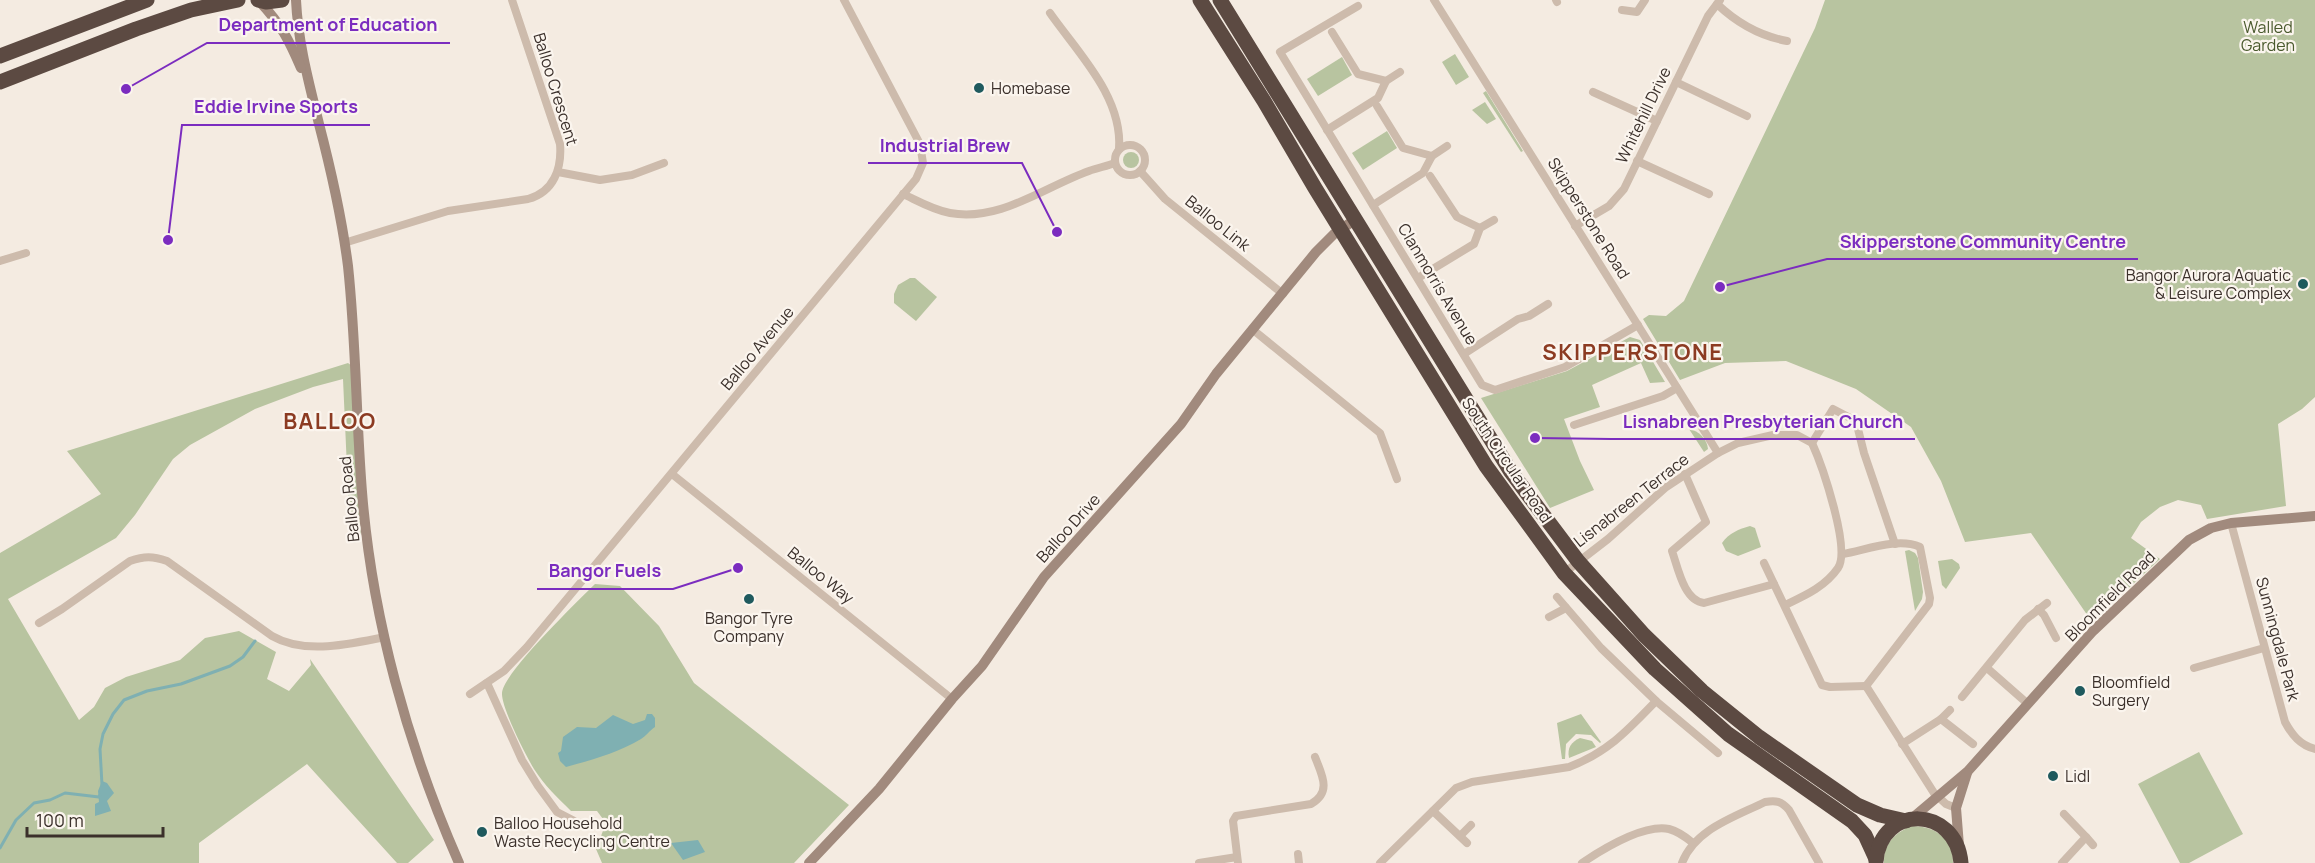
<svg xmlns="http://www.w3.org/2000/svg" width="2315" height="863" font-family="Manrope,sans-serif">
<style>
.green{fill:#b8c4a0}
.water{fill:#7fb0b2}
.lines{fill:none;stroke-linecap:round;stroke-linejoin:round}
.stream{stroke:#7fb0b2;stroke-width:3}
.street{stroke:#cdbbac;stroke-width:8}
.secondary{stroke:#a18a7d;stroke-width:10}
.highway{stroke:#5c4a42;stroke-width:15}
.poi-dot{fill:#1f5a5e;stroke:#fbf5ee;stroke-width:2}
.labels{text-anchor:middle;stroke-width:4.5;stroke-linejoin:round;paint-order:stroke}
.park-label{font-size:16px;fill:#4a5a2e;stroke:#fbf5ee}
.poi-label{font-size:16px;fill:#3b302b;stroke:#fbf5ee;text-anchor:start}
.street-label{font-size:16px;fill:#3b302b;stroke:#fbf5ee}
.district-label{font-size:22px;font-weight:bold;letter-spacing:1.5px;fill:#8c3b22;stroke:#fbf5ee}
.leader{fill:none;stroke:#7b2cbf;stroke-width:2}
.callout-dot{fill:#7b2cbf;stroke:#fbf5ee;stroke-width:2}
.callout-label{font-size:18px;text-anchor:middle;font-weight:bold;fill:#7b2cbf;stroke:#fbf5ee;stroke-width:4.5;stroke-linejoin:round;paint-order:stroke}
</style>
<rect width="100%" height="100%" fill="#f4ebe1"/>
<!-- green -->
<g class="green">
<path d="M1825 0H2315V397L2302 409 2278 424 2286 506 2207 519 2201 505 2178 500 2160 507 2141 522 2131 538 2160 559 2092 622 2031 533 1965 542 1941 481 1911 427 1856 389 1786 361 1725 363 1680 380 1643 319 1649 315 1666 316 1684 301 1815 28Z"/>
<path d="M1455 54 1469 77 1456 85 1442 62Z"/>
<path d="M1342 57 1352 75 1318 96 1307 79Z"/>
<path d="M1486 91 1523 151 1521 152 1483 93Z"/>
<path d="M1485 102 1496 119 1487 124 1472 110Z"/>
<path d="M1387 131 1397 148 1363 170 1352 153Z"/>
<circle cx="1131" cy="160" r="8"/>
<path d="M910 278H915L937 297 916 321 894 303V294L898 285Z"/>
<path d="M1630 337 1640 340 1665 382 1650 383 1641 363 1592 385 1600 407 1564 419 1580 461 1594 490 1550 508 1481 398 1567 371Z"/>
<path d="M348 363 352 366 361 541 352 543 349 513 343 379 313 387 255 409 190 445 173 459 135 515 116 538 8 599 79 720 94 707 105 688 126 677 180 660 205 638 239 631 276 652 267 679 289 691 311 665 310 659 434 840 408 863H397L307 764 199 843V863H0V553L101 494 67 451Z"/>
<path d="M1689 429C1699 431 1707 439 1708 449L1704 452Z"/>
<path d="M1750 526 1755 528 1761 547 1738 556 1726 551 1722 543C1729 533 1739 529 1750 526Z"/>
<path d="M1909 550 1915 553 1918 558 1923 592 1922 599 1915 611 1905 551Z"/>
<path d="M1952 559 1959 564 1960 568 1946 589 1942 585 1938 561Z"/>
<path d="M595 584 620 586 659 626 694 683 849 805 794 863H602L596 849 606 823 597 811H571C558 798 544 785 534 769 526 756 501 707 502 693 503 673 578 601 595 584Z"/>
<path d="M1581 714 1601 742 1600 743 1591 735 1576 734 1566 744 1565 759H1562L1557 723Z"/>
<path d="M1580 738 1592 741 1596 747 1569 758C1567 748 1571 742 1580 738Z"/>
<path d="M2199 752 2243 834 2189 863H2180L2138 784Z"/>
<path d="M1911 826C1935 826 1953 838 1953 863H1884C1883 844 1895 833 1911 826Z"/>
</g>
<!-- water -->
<g class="water">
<path d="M647 714H652L655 718V727C649 731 646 736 641 739 618 753 591 760 566 767L560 761 558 753 561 751 563 737 577 727 596 728 613 715 633 724 645 720Z"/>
<path d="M102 781 107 783 114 793 107 801 111 811 95 816V804L99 802 98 791Z"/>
<path d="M698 840 705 852 683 860 671 843Z"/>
</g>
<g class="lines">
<!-- stream -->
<g class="stream">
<path d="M102 785 100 749 103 734 113 714 124 700 147 691 181 684 230 666 243 657 255 641"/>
<path d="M0 848 16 820 34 803 50 800 65 793 99 797 100 795"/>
</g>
<!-- street -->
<g class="street">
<path d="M1434 0 1718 453"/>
<path d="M1556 0 1557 2"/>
<path d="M1717 4C1737 23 1760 36 1787 41"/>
<path d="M1358 6 1280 52 1482 385 1495 390 1565 367 1638 325"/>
<path d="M1622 10 1637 12 1645 0"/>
<path d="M1050 13C1078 53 1123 97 1119 149"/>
<path d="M1332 32 1358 74 1386 81"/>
<path d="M1676 82 1747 116"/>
<path d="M1593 92 1657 121"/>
<path d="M1377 106 1403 148 1432 156"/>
<path d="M1327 130 1378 98 1386 81 1400 72"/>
<circle cx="1130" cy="160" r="15"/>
<path d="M1637 161 1709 194"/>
<path d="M1140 171 1165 199 1283 294"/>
<path d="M558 172 600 180 632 175 664 163"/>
<path d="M1430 176 1457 217 1480 228"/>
<path d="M903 194C918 201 933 210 950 213 1000 222 1044 187 1089 171 1097 168 1107 166 1115 163"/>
<path d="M1373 205 1423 173 1432 156 1447 146"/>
<path d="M1575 226 1609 206 1624 189 1708 16 1720 0"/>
<path d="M344 243 448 211 528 199C554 192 562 168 560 144L512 0"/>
<path d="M0 261 26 253"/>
<path d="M1418 278 1474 244 1480 228 1494 220"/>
<path d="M1252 329 1380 433 1397 479"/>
<path d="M1464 354 1518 319 1529 316 1548 304"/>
<path d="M1574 425 1663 396 1677 388"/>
<path d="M1812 443 1833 409 1856 421 1864 453 1895 544"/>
<path d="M672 474 952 699"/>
<path d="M1685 474 1706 522 1672 551C1678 568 1684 601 1704 603L1774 584 1822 685 1830 687 1866 686"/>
<path d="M2231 523 2285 722C2292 735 2300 745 2315 749"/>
<path d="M1843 554C1866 550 1898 537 1920 547L1930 598 1929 604 1866 686 1934 793 1946 804 1956 808"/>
<path d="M1764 563 1774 584"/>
<path d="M1564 573 1608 539 1665 488 1718 453 1738 443 1773 435H1797L1812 443C1822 465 1851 549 1838 568 1825 587 1804 596 1785 605"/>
<path d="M1557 597 1601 648 1656 701"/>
<path d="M2038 609 2044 615 2056 638"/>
<path d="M1549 617 1566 608"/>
<path d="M39 623 62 609 130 561C144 556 153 556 167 561L272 636C305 655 349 644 385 637"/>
<path d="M1987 668 2028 704"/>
<path d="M2194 668 2264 648"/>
<path d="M487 683 522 760 538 786 557 812 584 826"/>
<path d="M470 694 504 671 527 647 916 179 923 163 920 144 844 0"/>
<path d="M1962 697 2025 620 2047 603"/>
<path d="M1941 719 1973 744"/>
<path d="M1902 744 1941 719 1950 710"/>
<path d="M1433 811 1467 843"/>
<path d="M1460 836 1471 825"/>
<path d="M2086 837 2093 845"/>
<path d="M1298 854 1299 863"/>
<path d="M1199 863 1237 857"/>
<path d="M1238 863 1233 821 1236 816 1311 804C1332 792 1322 775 1315 757"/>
<path d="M1380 863 1456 788 1472 782 1569 767C1608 752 1628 730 1656 701L1718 753"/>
<path d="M1582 863C1603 849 1643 824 1669 829 1677 831 1687 838 1693 843"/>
<path d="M1682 863C1695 829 1735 817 1765 802 1776 800 1781 801 1789 810L1819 863"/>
<path d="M2062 863 2086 837 2064 814"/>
</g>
<!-- secondary -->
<g class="secondary">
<path d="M296 0C298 43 309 83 319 124 331 170 342 219 348 266 356 341 356 417 362 492 372 618 408 747 459 863"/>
<path d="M259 1C281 24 289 40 301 68"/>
<path d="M1910 820 1968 771 2093 631 2189 540 2211 528 2231 523 2315 516"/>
<path d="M1959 846 1956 808 1967 773"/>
<path d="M809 863 879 789 952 699 982 666 1044 577 1181 424 1216 374 1316 252 1334 234 1356 219"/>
</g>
<!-- highway -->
<g class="highway">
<path d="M258 0 266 2 282 0"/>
<path d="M1200 0 1264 101 1315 188 1486 466 1564 573 1655 669 1728 734 1852 821 1865 835 1876 859"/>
<path d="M1220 0 1511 472 1578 561 1644 635 1702 691 1759 737 1857 805 1880 815 1906 821"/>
<path d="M0 56 147 0"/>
<path d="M0 82 136 29 191 10 238 0"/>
<path d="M1876 861C1881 804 1956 805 1961 863"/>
</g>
</g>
<!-- markers -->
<g class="poi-dot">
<circle cx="979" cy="88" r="6"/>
<circle cx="2303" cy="284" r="6"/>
<circle cx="749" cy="599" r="6"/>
<circle cx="2080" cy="691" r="6"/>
<circle cx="2053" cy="776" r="6"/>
<circle cx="482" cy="832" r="6"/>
</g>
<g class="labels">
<!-- park labels -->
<g class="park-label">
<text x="2268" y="33">Walled<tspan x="2268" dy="18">Garden</tspan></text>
</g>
<!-- poi labels -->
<g class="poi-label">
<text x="991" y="94">Homebase</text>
<text x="2291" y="281" text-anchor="end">Bangor Aurora Aquatic<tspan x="2291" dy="18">&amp; Leisure Complex</tspan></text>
<text x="749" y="624" text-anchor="middle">Bangor Tyre<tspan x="749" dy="18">Company</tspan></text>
<text x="2092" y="688">Bloomfield<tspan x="2092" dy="18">Surgery</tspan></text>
<text x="2065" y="782">Lidl</text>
<text x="494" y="829">Balloo Household<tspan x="494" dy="18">Waste Recycling Centre</tspan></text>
</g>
<!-- street labels -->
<g class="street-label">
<text transform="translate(556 89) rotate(73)" y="6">Balloo Crescent</text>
<text transform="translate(1643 115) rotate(-64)" y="6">Whitehill Drive</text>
<text transform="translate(1589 218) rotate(58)" y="6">Skipperstone Road</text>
<text transform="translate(1218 223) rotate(39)" y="6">Balloo Link</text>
<text transform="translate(1438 284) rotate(59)" y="6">Clanmorris Avenue</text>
<text transform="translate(757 348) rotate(-50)" y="6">Balloo Avenue</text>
<text transform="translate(1507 460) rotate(56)" y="6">South Circular Road</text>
<text transform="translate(349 499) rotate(-96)" y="6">Balloo Road</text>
<text transform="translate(1631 500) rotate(-38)" y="6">Lisnabreen Terrace</text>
<text transform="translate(1068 528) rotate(-48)" y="6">Balloo Drive</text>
<text transform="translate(821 575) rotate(39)" y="6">Balloo Way</text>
<text transform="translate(2110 596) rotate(-45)" y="6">Bloomfield Road</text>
<text transform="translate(2278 639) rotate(75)" y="6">Sunningdale Park</text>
</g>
<!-- district labels -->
<g class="district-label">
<text x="1633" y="360">SKIPPERSTONE</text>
<text x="330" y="429">BALLOO</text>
</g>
</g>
<!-- callouts -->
<path class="leader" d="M126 89L207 43H450M168 240L182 125H370M1057 232L1022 163H868M1720 287L1827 259H2138M1535 438L1611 439H1915M738 568L673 589H537"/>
<g class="callout-dot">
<circle cx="126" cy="89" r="6"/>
<circle cx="168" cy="240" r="6"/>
<circle cx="1057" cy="232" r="6"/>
<circle cx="1720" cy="287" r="6"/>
<circle cx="1535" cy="438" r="6"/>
<circle cx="738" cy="568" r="6"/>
</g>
<g class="callout-label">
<text x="328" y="31">Department of Education</text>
<text x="276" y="113">Eddie Irvine Sports</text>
<text x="945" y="152">Industrial Brew</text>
<text x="1983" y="248">Skipperstone Community Centre</text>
<text x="1763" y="428">Lisnabreen Presbyterian Church</text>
<text x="605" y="577">Bangor Fuels</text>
</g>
<!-- scale -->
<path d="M27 827v9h136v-9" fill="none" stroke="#3b302b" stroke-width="3"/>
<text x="36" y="827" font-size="18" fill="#3b302b" stroke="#fbf5ee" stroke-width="4.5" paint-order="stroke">100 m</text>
</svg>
